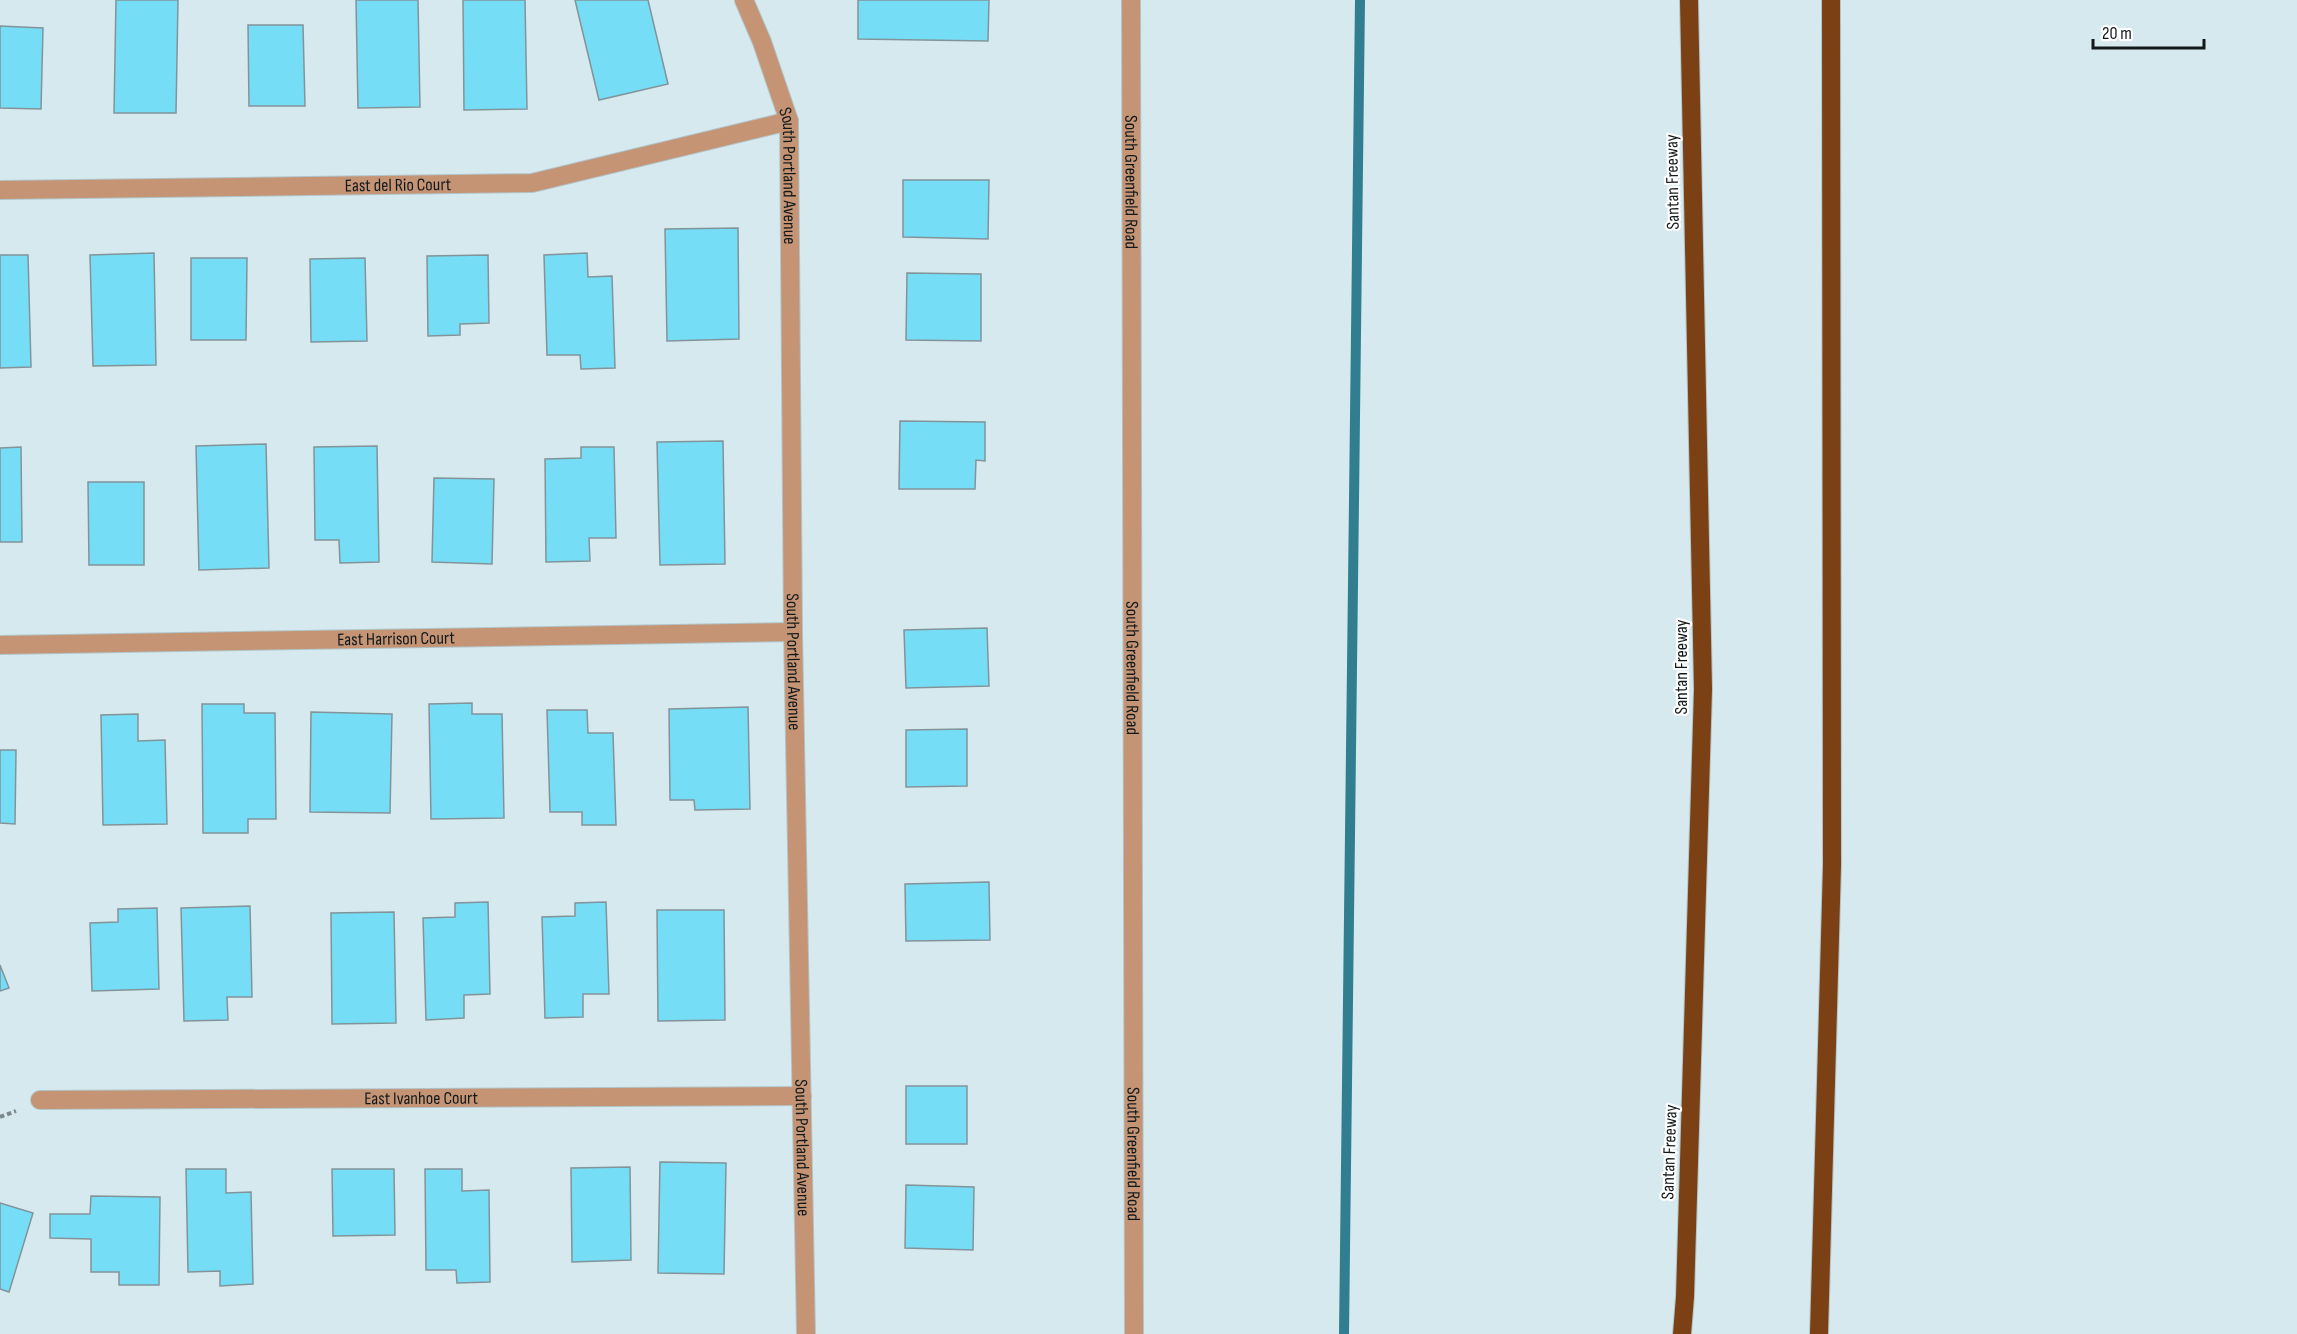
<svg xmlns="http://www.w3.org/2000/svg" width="2297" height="1334" font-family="'Sofia Sans Condensed',sans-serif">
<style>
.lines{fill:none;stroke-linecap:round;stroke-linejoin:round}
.stream{stroke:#317e90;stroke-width:10}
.building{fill:#76ddf6;stroke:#829499;stroke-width:1.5}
.street-casing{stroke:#b2c4c8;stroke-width:20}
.highway-casing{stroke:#b2c4c8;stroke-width:20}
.path{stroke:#7b888c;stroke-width:4;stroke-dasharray:4.5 3;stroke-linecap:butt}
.street{stroke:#c49475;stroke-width:18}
.highway{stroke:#7b4115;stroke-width:18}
.labels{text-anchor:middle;stroke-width:4.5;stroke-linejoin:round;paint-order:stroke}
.street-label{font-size:18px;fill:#12191b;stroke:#fff}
</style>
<rect width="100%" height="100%" fill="#d5e9ee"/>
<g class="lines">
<!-- stream -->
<path class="stream" d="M1344 1334 1360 0"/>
</g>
<!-- building -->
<g class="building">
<path d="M116 0H178L176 113H114Z"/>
<path d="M356 0H418L420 107 358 108Z"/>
<path d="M463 0H525L527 109 464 110Z"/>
<path d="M575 0H648L668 84 599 100Z"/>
<path d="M858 0H989L988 41 858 39Z"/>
<path d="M248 25H303L305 106H249Z"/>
<path d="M0 26 43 28 41 109 0 108Z"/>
<path d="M903 180H989L988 239 903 237Z"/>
<path d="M738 228 739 339 667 341 665 229Z"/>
<path d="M154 253 156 365 93 366 90 255Z"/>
<path d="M587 253 588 277 612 276 615 368 581 369 580 355H547L544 255Z"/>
<path d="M0 255H28L31 367 0 368Z"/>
<path d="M488 255 489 323 460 324V335L428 336 427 256Z"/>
<path d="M191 258H247L246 340H191Z"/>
<path d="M365 258 367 341 311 342 310 259Z"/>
<path d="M907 273 981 274V341L906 340Z"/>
<path d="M900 421 985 422V461L976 460 975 489H899Z"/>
<path d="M723 441 725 564 660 565 657 442Z"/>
<path d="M266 444 269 568 199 570 196 446Z"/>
<path d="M377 446 379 562 340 563 339 540H315L314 447Z"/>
<path d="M21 447 22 542H0V448Z"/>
<path d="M581 447H614L616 538H589L590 561 546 562 545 459 581 458Z"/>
<path d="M434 478 494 479 492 564 432 562Z"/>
<path d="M88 482H144V565H89Z"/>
<path d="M987 628 989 686 906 688 904 630Z"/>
<path d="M472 703V714H502L504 818 431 819 429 704Z"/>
<path d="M202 704H244V713H275L276 819H248V833H203Z"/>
<path d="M748 707 750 809 695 810 694 800H670L669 709Z"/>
<path d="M547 710H587L588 733H613L616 825H582V812H550Z"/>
<path d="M311 712 392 714 390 813 310 812Z"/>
<path d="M138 714V741L165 740 167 824 103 825 101 715Z"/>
<path d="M967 729V786L906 787V730Z"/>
<path d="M0 750H16L15 824 0 823Z"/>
<path d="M989 882 990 940 906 941 905 884Z"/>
<path d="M488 902 490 994 464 995V1018L426 1020 423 918 455 917V903Z"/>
<path d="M606 902 609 994H583V1017L545 1018 542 917 575 916V903Z"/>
<path d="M250 906 252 997H227L228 1020 184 1021 181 908Z"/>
<path d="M157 908 159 989 92 991 90 923 118 922V909Z"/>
<path d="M657 910H724L725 1020 658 1021Z"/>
<path d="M394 912 396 1023 332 1024 331 913Z"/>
<path d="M0 965 9 988 0 991Z"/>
<rect x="906" y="1086" width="61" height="58"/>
<path d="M660 1162 726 1163 724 1274 658 1273Z"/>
<path d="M630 1167 631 1260 572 1262 571 1168Z"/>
<path d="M186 1169H226V1193L251 1192 253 1284 220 1286V1271L188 1272Z"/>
<path d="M332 1169H394L395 1235 333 1236Z"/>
<path d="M425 1169H462V1191L489 1190 490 1282 457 1283 456 1270H426Z"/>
<path d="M906 1185 974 1187 973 1250 905 1248Z"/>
<path d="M91 1196 160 1197 159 1285H119V1272H91V1239L50 1238V1214H90Z"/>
<path d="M0 1203 33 1213 9 1292 0 1289Z"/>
</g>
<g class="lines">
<defs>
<g id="street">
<path id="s1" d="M744 0 762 42 789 121 793 632 806 1334"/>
<path id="s2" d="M1131 0 1134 1334"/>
<path id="s3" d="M0 190 532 183 789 121"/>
<path id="s4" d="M0 645 793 632"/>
<path id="s5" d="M40 1100 802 1096"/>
</g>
<g id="highway">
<path d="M1682 1334 1685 1297 1703 689 1689 0"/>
<path d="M1819 1334 1832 865 1831 0"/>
</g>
</defs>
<!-- street casing -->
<use href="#street" class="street-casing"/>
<!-- highway casing -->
<use href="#highway" class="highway-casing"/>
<!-- path -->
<path class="path" d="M0 1117 16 1111"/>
<!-- street -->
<use href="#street" class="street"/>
<!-- highway -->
<use href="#highway" class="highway"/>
</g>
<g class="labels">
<!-- street labels -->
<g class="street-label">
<text dy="6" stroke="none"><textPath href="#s1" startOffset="184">South Portland Avenue</textPath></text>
<text dy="6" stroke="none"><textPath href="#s2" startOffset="182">South Greenfield Road</textPath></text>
<text transform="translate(1672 182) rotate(-91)" y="6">Santan Freeway</text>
<text dy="6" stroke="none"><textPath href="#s3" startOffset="398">East del Rio Court</textPath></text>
<text dy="6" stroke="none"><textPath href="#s4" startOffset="396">East Harrison Court</textPath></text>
<text dy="6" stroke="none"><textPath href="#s1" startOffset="670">South Portland Avenue</textPath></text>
<text dy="6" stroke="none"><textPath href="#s2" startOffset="668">South Greenfield Road</textPath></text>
<text transform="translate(1681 667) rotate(-90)" y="6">Santan Freeway</text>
<text dy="6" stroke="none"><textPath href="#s5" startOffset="381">East Ivanhoe Court</textPath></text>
<text dy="6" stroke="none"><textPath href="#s1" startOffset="1156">South Portland Avenue</textPath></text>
<text transform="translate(1669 1152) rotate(-88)" y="6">Santan Freeway</text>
<text dy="6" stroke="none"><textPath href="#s2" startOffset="1154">South Greenfield Road</textPath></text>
</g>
</g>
<!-- scale -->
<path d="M2093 39v9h111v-9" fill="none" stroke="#12191b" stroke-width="3"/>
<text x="2102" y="39" font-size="18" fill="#12191b" stroke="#ffffff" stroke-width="4.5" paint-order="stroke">20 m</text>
</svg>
